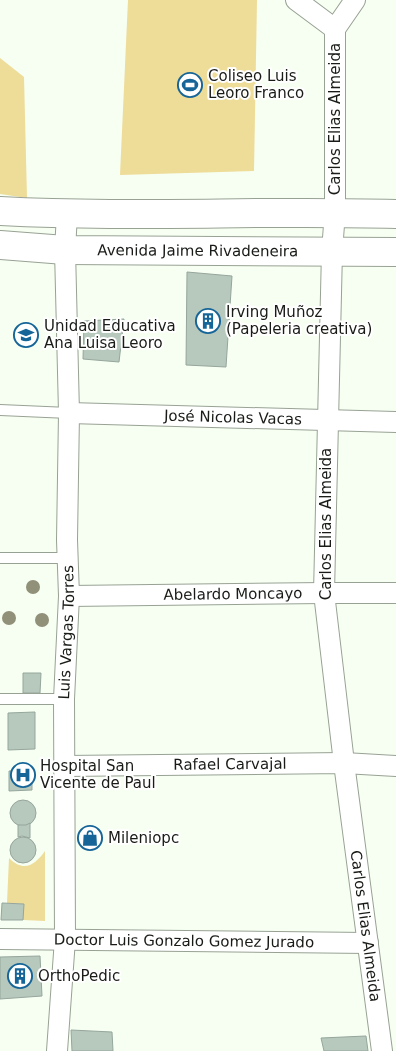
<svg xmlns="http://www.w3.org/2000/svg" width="396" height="1051" font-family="'DejaVu Sans',sans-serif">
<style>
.green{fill:#eedc99}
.building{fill:#b7c8bd;stroke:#96a69c}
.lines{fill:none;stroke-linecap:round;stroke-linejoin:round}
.service-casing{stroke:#98a294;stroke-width:12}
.minor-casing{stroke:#98a294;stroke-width:22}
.secondary-casing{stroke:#98a294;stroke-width:30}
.service{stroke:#fff;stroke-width:10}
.minor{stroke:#fff;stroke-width:20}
.secondary{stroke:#fff;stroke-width:28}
.tree{fill:#919079}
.labels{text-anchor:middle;stroke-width:4;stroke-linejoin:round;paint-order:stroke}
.poi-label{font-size:15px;fill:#181b16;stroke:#fff;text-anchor:start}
.street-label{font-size:15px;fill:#181b16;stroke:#fff}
</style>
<rect width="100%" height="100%" fill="#f6fff2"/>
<!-- green -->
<g class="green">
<path d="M128 0H257L254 171 120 175Z"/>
<path d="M0 58 24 77 27 198 0 194Z"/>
<path d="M45 851V921L23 920V904L7 903 9 858C24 873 35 865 45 851Z"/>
</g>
<!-- building -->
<g class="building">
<path d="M187 272 232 276 226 367 186 365Z"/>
<path d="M124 319 119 362 83 359 84 321Z"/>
<path d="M23 673H41L40 693H23Z"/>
<path d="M35 712V749L8 750V713Z"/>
<path d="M32 770V790L9 791V771Z"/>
<circle cx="23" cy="813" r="13"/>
<path d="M30 823V838L22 836 18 837V825H26Z"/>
<circle cx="23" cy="850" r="13"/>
<path d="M2 903 24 904 23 920H1Z"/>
<path d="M40 956 42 996 0 999V957Z"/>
<path d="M71 1030 112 1032 113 1051H72Z"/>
<path d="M366 1036 368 1051H324L321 1038Z"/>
</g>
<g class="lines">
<defs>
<g id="service">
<path d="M0 410 69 413"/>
<path d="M0 558H68"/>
<path d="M0 699H64"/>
</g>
<g id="minor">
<path d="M296 0 335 29"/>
<path id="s1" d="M355 0 335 29V212L332 251 324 593 344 763 382 1051"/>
<path id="s2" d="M69 413 396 422"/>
<path id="s3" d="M69 596 324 593H396"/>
<path id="s4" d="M64 766 344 763 396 766"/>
<path id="s5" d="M0 939 368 943"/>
<path id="s6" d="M57 1051 65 939 64 699 69 596 67 540 69 413 65 250 67 214"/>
</g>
<g id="secondary">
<path d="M0 211C132 218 264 210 396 214"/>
<path id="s7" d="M0 245 65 250 396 252"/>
</g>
</defs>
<!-- service casing -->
<use href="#service" class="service-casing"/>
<!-- minor casing -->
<use href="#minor" class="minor-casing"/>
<!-- secondary casing -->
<use href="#secondary" class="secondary-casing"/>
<!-- service -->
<use href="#service" class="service"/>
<!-- minor -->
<use href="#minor" class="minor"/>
<!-- secondary -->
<use href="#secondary" class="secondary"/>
</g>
<!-- trees -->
<g class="tree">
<circle cx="33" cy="587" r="7"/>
<circle cx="9" cy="618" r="7"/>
<circle cx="42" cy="620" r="7"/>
</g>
<!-- icons -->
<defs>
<symbol id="stadium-ring" viewBox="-11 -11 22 22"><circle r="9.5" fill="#fff" stroke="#166598" stroke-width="1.5"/><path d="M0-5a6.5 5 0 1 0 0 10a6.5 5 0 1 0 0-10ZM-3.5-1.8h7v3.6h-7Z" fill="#166598"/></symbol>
<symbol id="building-ring" viewBox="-11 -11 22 22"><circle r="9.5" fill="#fff" stroke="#166598" stroke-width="1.5"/><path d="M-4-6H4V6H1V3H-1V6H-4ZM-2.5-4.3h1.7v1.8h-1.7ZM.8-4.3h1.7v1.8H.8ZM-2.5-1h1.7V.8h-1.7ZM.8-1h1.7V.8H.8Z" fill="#166598"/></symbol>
<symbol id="university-ring" viewBox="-11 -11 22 22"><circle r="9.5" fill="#fff" stroke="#166598" stroke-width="1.5"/><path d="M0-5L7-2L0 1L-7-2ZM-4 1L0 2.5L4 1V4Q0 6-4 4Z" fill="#166598"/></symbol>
<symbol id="hospital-ring" viewBox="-11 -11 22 22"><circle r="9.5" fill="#fff" stroke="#166598" stroke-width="1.5"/><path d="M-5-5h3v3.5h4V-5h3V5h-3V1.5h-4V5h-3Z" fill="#166598"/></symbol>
<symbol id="shop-ring" viewBox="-11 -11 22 22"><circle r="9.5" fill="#fff" stroke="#166598" stroke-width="1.5"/><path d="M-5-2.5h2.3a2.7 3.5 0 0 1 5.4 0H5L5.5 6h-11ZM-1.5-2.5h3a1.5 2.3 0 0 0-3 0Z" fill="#166598"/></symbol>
</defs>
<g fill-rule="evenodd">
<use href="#stadium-ring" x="176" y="71" width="28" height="28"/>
<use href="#building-ring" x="194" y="307" width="28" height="28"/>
<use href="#university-ring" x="12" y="321" width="28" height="28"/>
<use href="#hospital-ring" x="9" y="761" width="28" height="28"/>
<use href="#shop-ring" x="76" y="824" width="28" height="28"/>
<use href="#building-ring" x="6" y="962" width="28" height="28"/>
</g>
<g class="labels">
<!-- poi labels -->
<g class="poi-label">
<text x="208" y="81">Coliseo Luis<tspan x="208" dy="17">Leoro Franco</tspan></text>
<text x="226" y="317">Irving Muñoz<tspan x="226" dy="17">(Papeleria creativa)</tspan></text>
<text x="44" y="331">Unidad Educativa<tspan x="44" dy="17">Ana Luisa Leoro</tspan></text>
<text x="40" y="771">Hospital San<tspan x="40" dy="17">Vicente de Paul</tspan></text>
<text x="108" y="843">Mileniopc</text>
<text x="38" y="981">OrthoPedic</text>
</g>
<!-- street labels -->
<g class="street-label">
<text transform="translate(335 119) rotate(-90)" y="5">Carlos Elias Almeida</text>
<text dy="5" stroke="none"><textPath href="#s7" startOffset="198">Avenida Jaime Rivadeneira</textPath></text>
<text dy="5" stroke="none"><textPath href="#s2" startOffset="164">José Nicolas Vacas</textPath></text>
<text transform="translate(326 524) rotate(-90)" y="5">Carlos Elias Almeida</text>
<text dy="5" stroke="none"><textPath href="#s3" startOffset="164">Abelardo Moncayo</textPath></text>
<text dy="5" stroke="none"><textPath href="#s6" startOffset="419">Luis Vargas Torres</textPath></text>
<text dy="5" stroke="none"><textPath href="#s4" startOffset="166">Rafael Carvajal</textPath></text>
<text dy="5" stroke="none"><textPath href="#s1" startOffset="935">Carlos Elias Almeida</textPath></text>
<text dy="5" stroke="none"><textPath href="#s5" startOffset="184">Doctor Luis Gonzalo Gomez Jurado</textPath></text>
</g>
</g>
</svg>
